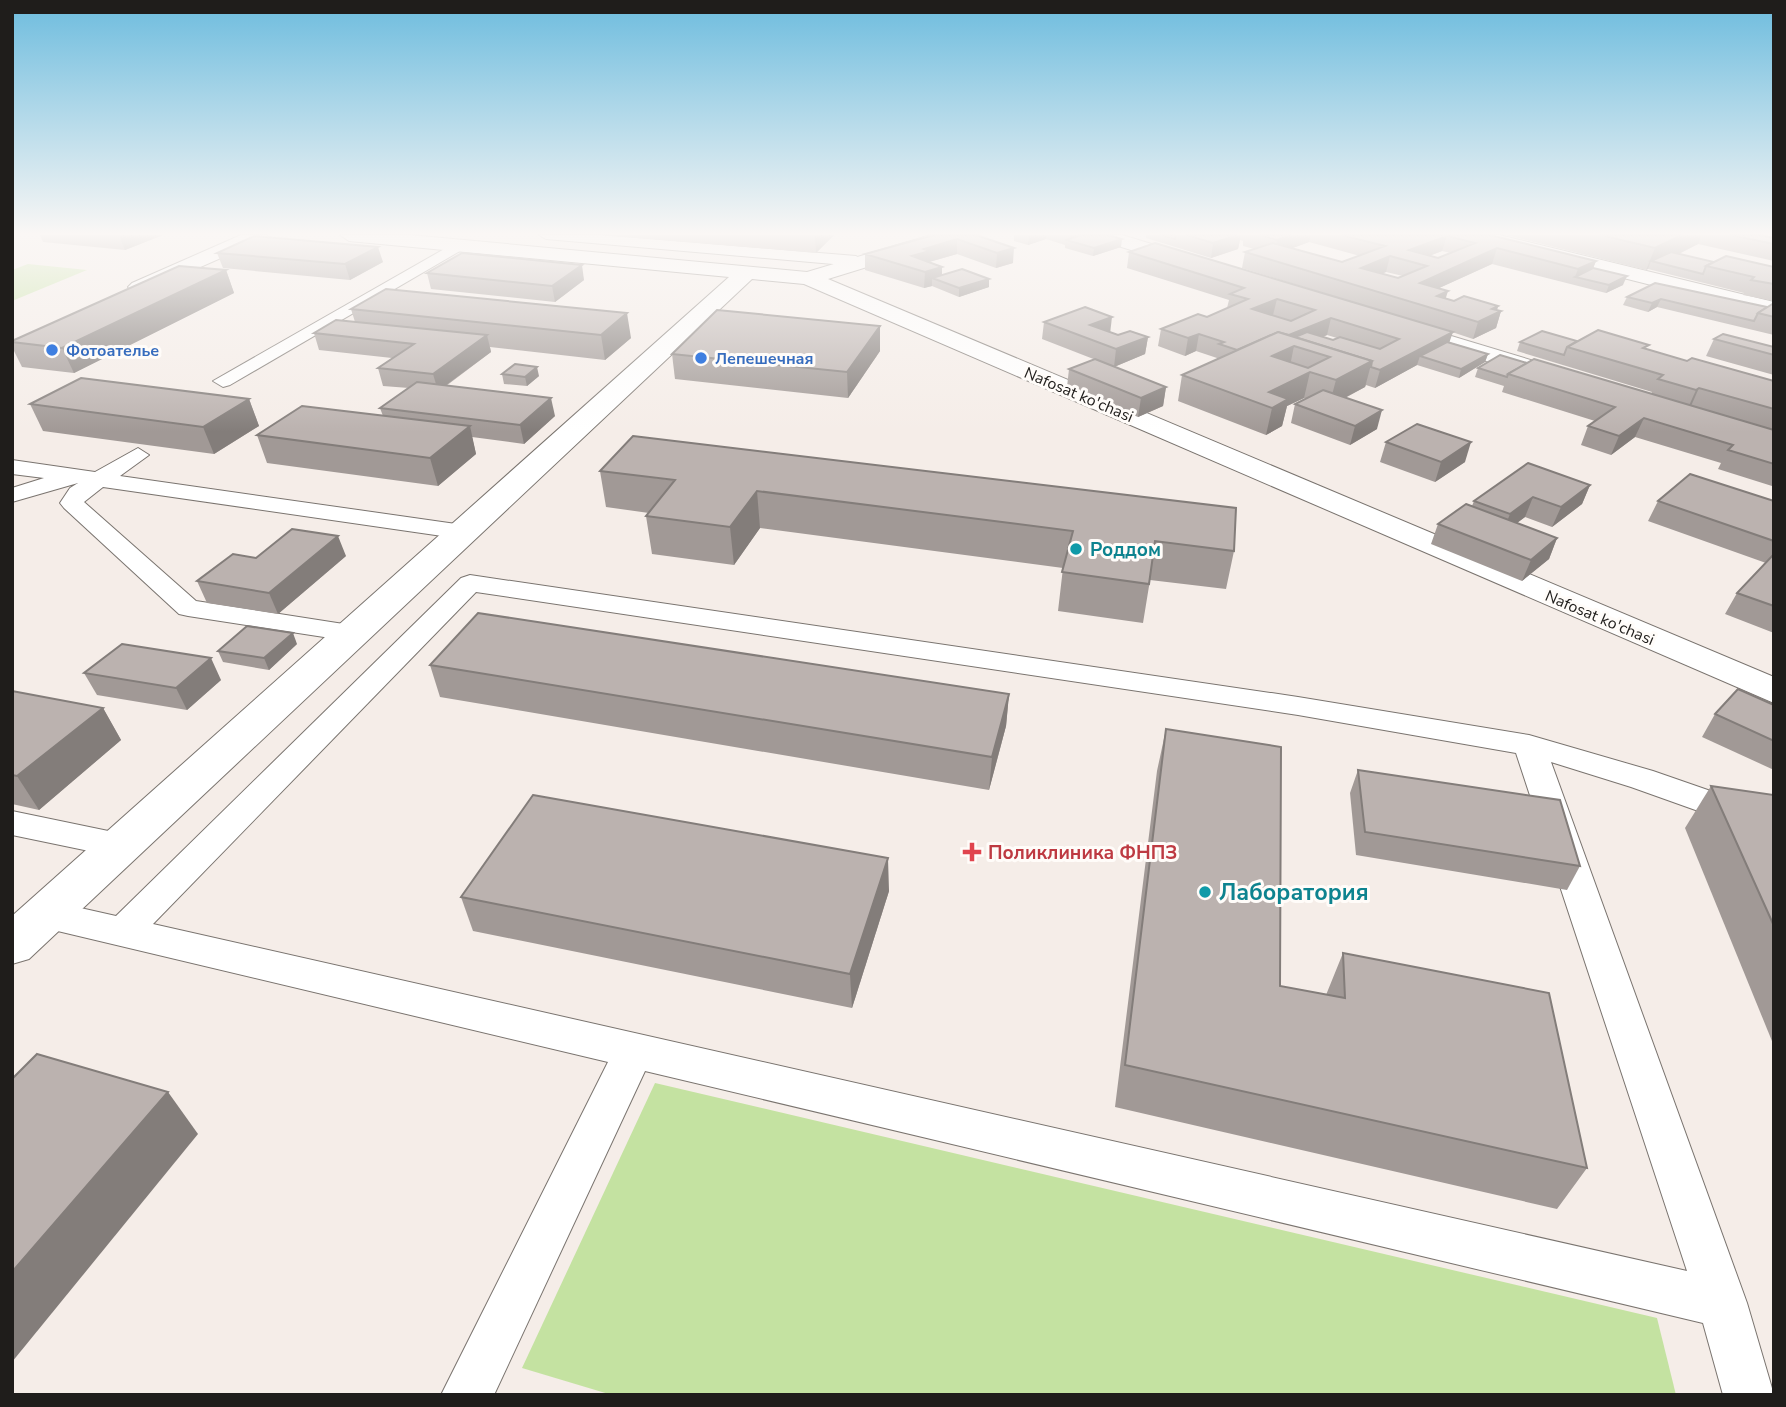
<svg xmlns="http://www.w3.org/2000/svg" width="1786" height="1407" font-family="'Nunito Sans',sans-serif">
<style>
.green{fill:#c4e2a1}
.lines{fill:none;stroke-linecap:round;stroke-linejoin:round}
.lane-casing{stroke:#7a746f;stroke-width:2}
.street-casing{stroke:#7a746f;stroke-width:2}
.secondary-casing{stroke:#7a746f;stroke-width:2}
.lane{fill:#fff;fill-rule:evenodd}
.street{fill:#fff;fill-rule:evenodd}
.secondary{fill:#fff;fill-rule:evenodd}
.wall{fill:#a19996;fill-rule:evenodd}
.shaded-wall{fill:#837d7a}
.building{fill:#bbb2af;stroke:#837d7a;stroke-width:2;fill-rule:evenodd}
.shop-dot{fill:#3f7fe0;stroke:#fffcf9;stroke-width:2.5}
.culture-dot{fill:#0f9aa8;stroke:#fffcf9;stroke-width:2.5}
.health-dot{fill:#e0444e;stroke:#fffcf9;stroke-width:2.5}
.labels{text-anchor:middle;stroke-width:6;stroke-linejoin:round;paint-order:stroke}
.far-shop-label{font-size:16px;font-weight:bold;fill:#366cbe;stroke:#fffcf9;text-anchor:start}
.far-street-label{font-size:16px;fill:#1f1d1b;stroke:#fffcf9}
.culture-label{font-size:19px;font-weight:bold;fill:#0d838f;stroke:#fffcf9;text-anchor:start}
.health-label{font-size:19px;font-weight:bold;fill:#be3a42;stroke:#fffcf9;text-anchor:start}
.near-culture-label{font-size:23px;font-weight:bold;fill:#0d838f;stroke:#fffcf9;text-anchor:start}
</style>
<rect width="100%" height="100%" fill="#f5ede8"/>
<!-- green -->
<g class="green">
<path d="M28 264 87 270 12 301V270Z"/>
<path d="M655 1083 1657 1318 1676 1395H612L522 1368Z"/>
</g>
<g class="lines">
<defs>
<g id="lane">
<path d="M539 235H599L856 256 864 261 856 266 546 239Z"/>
<path d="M460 240 465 242V248L230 385 223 387 213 381Z"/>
<path d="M138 448 149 455 120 476 463 525 472 527 475 532 472 537 463 539 103 487 84 502 196 601 350 625 360 627 364 633 360 639 350 641 188 616 179 614 64 508 60 503 70 488 78 483 12 502V488L44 478 12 474V460L95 472Z"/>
<path d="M470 575 1298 697 1529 735 1653 771 1774 813V838L1631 787 1551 762 1747 1303 1774 1395H1723L1703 1323 645 1071 494 1395H441L608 1062 45 928 32 924 27 914 32 904 45 900 116 916 461 578ZM476 592 1298 715 1516 753 1687 1271 153 924Z"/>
<path d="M12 811 118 833 130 836 135 845 130 854 118 857 12 835Z"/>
</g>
<g id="street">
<path d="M340 235H410L807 272 931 235H960L958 239 828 279 1774 677V703L804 284 752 279 29 959 12 964V916L729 277 349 241Z"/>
<path d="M1093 235H1122L1201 259 1204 263 1194 269 1187 267 1095 239Z"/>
<path d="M1466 235H1499L1774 302V316L1469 239Z"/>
<path d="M1438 332 1557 368 1560 373 1557 378 1548 380 1430 344 1426 339 1430 334Z"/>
</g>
<path id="secondary" d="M241 235H267L264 239 146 291H132L128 287 132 283Z"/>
</defs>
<!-- lane casing -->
<use href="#lane" class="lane-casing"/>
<!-- street casing -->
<use href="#street" class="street-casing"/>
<!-- secondary casing -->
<use href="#secondary" class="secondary-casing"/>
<!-- lane -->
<use href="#lane" class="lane"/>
<!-- street -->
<use href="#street" class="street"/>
<!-- secondary -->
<use href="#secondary" class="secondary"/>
</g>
<!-- wall -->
<g class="wall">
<path d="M40 235H163L125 250 43 242Z"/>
<path d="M606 235H834L816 253Z"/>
<path d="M976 235 1013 263 996 268 957 254 929 262 942 275 989 279V287L959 297 932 286 924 288 865 270V254Z"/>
<path d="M1014 235H1108L1121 247 1093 256 1065 248V245L1046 239 1028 245 1014 241Z"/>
<path d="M1146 235H1490L1596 261 1593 268 1623 285 1606 293 1492 264 1439 288 1446 298 1454 301 1498 306 1497 310 1501 311 1496 328 1473 339 1452 332 1449 342 1488 354 1485 362 1459 378 1417 365 1375 388 1366 385 1365 387 1345 398 1377 429 1350 445 1291 423 1295 404 1306 398H1304L1287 406 1282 426 1266 435 1178 401 1182 375 1217 359V358L1196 351 1185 356 1158 346 1161 329 1207 317 1227 308 1229 300 1127 268 1129 252 1379 310 1242 268 1245 252 1254 249 1243 246V241L1240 240 1238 249 1211 258 1146 238ZM1309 242 1360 256 1342 262 1292 248ZM1442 251 1451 253 1438 258 1429 256ZM1386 272 1403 276 1398 278 1381 274ZM1327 335 1337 338 1333 340 1323 337Z"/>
<path d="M1506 235H1760L1774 238V261L1698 244 1679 254 1714 262 1774 267V301L1743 295 1744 293 1648 269 1646 270Z"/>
<path d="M217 253 383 262 350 280 223 268Z"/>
<path d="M226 270 234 293 74 373 22 367 12 347V341Z"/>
<path d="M427 273 584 280 555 302 431 289Z"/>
<path d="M1627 297 1767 307 1774 303V335L1657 307 1648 312 1623 305Z"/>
<path d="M351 309 631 338 605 360 490 347 491 352 446 386 555 416 524 444 472 437 476 454 438 486 267 463 257 435 383 416 380 408 409 388 383 386 378 368 392 358 319 350 314 333 355 322Z"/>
<path d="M1044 322 1110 332 1118 335 1148 337 1145 354 1114 367 1042 339Z"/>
<path d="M880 326V351L848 398 675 379 672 354Z"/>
<path d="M1714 339 1774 347V375L1706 356Z"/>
<path d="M1577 341 1647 349 1687 361 1774 381V485L1772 486 1718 469 1721 463 1635 437 1611 455 1581 445 1588 426 1595 421 1502 392 1504 386 1475 377 1478 368 1527 363 1651 394 1652 392 1517 351 1520 342Z"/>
<path d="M1069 369 1166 387 1163 406 1138 417 1067 387Z"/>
<path d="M502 374 539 376 527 386 504 384Z"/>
<path d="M249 399 259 426 214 454 43 431 30 404Z"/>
<path d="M1386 442 1465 462 1435 482 1380 462Z"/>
<path d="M600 471 1234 551 1226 589 1150 580 1143 623 1058 611 1063 568 760 528 734 565 652 554 646 516 649 513 606 507Z"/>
<path d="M1590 485 1582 504 1552 527 1525 517 1517 523 1557 538 1549 559 1522 581 1431 544 1438 524 1472 506 1474 501Z"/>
<path d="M1658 501H1774V633L1725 614 1737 593 1766 563 1648 521Z"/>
<path d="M346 556 278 614 207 603 197 581Z"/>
<path d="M297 644 269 670 223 662 218 651Z"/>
<path d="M430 665 1009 694 1006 726 989 790 440 697Z"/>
<path d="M84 673 221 680 187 710 97 695Z"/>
<path d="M12 691 103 708 121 740 39 810 12 804Z"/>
<path d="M1774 705V770L1702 737 1715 714Z"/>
<path d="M1166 729 1280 986 1326 995 1343 953 1587 1168 1557 1209 1115 1107 1157 771Z"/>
<path d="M1358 770 1580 866 1567 890 1356 855 1350 793Z"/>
<path d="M1711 786 1774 795V1046L1685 828Z"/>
<path d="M889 891 852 1008 473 931 461 897Z"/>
</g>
<!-- shaded-wall -->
<g class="shaded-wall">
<path d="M120 235H163L125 250 119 236Z"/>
<path d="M815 235H834L816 253Z"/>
<path d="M1029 235H1046V239L1028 245Z"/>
<path d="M1070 235H1093L1069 241Z"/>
<path d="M1238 235H1241L1238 249 1211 258 1213 243Z"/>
<path d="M1291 235H1311L1309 242 1274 255 1277 240Z"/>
<path d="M1682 235H1702L1698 244 1660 263 1651 261 1648 269 1646 270 1655 248Z"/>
<path d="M1447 236 1442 251 1413 262 1409 250Z"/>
<path d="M957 239V254L929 262 912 256 924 249Z"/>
<path d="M1122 239 1121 247 1093 256 1094 248Z"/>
<path d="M378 247 383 262 350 280 345 264Z"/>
<path d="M1014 248 1013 263 996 268 997 253Z"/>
<path d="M1497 248 1492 264 1415 299 1420 283Z"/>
<path d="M1390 256 1386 272 1357 283 1361 268Z"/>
<path d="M1596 261 1590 276 1575 277 1578 269Z"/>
<path d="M582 265 584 280 555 302 552 286Z"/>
<path d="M942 267V282L932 278V286L924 288 925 272Z"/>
<path d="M226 270 234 293 74 373 62 348Z"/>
<path d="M1627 276 1623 285 1606 293 1609 285Z"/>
<path d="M989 279V287L959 297V288Z"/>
<path d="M1448 291 1443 307 1437 296Z"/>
<path d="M1277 299 1273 315 1252 309Z"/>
<path d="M1661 299 1657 307 1648 312 1652 303Z"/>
<path d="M1498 306 1496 314 1501 311 1496 328 1473 339 1478 322 1492 309Z"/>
<path d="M627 313 631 338 605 360 601 335Z"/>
<path d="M1112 317 1110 334 1090 325Z"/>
<path d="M1331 318 1327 335 1303 345 1294 346 1289 371 1246 353Z"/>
<path d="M880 326V351L848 398 847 372Z"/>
<path d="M1453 332 1447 349 1420 356 1417 365 1375 388 1380 370Z"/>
<path d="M1199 334 1196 351 1185 356 1188 338Z"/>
<path d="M487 335 491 352 438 391 433 374Z"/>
<path d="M1148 337 1145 354 1114 367 1116 349Z"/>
<path d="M1488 354 1485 362 1459 378 1461 369Z"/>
<path d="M1372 361 1365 387 1329 406 1336 380Z"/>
<path d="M537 367 539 376 527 386 525 377Z"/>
<path d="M1310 372 1304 398 1287 406 1282 426 1266 435 1272 408 1269 392Z"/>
<path d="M1166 387 1163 406 1138 417 1141 398Z"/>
<path d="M1699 388 1691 406 1688 408 1696 390Z"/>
<path d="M551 398 555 416 524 444 520 425Z"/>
<path d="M249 399 259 426 214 454 203 427Z"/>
<path d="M1382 410 1377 429 1350 445 1355 426Z"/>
<path d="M1644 418 1635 437 1611 455 1619 436Z"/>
<path d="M470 426 476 454 438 486 430 458Z"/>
<path d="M1471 442 1465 462 1435 482 1441 462Z"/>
<path d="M1590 485 1582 504 1552 527 1561 507Z"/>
<path d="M757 491 760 528 734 565 730 527Z"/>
<path d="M1533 497 1525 517 1502 534 1510 514Z"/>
<path d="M338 536 346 556 278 614 269 593Z"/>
<path d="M1557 538 1549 559 1522 581 1531 560Z"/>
<path d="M293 633 297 644 269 670 264 658Z"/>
<path d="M211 658 221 680 187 710 176 688Z"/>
<path d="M1009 694 1006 726 989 790 992 757Z"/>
<path d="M103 708 121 740 39 810 17 776Z"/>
<path d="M888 858 889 891 852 1008 850 974Z"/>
<path d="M168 1092 198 1134 12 1362V1272Z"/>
</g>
<!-- building -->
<g class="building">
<path d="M934 235H976L1014 248 997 253 957 239 924 249 930 251 912 256 942 267 925 272 865 254Z"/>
<path d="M1081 235H1108L1122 239 1094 248 1066 240Z"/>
<path d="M1160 235H1175V239Z"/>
<path d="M1186 235H1238L1213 243Z"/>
<path d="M1260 235H1291L1277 240Z"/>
<path d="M1341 235H1490L1596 261 1578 269 1497 248 1420 283 1448 291 1437 296 1454 301 1464 296 1498 306 1492 309 1501 311 1478 322 1245 252 1273 243 1342 262 1385 246ZM1447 236 1475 243 1438 258 1409 250ZM1390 256 1427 266 1398 278 1361 268Z"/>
<path d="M1600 235H1682L1655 248Z"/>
<path d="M1730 235H1760L1774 238V244Z"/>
<path d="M254 236 378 247 345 264 217 253Z"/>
<path d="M1155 243 1453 332 1380 370 1371 367 1372 361 1295 337 1307 332 1333 340 1340 337 1380 349 1399 339 1331 318 1289 335 1278 332 1237 350 1219 344 1224 342 1199 334 1188 338 1161 329 1198 314 1207 317 1248 299 1230 294 1244 288 1129 252ZM1277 299 1315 310 1291 321 1252 309Z"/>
<path d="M1671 252 1714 262 1706 266 1703 274 1651 261Z"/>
<path d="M462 253 582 265 552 286 427 273Z"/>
<path d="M1726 256 1774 267V284L1751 280 1754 277 1706 266Z"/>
<path d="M179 266 226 270 62 348 12 342V341Z"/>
<path d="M1593 268 1627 276 1609 285 1575 277Z"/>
<path d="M962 269 989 279 959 288 932 278Z"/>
<path d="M1655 283 1767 307 1758 313 1754 321 1661 299 1652 303 1627 297Z"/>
<path d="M386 289 627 313 601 335 351 309Z"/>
<path d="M1774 303V317L1758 313Z"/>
<path d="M1085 307 1112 317 1090 325 1118 335 1130 331 1148 337 1116 349 1044 322Z"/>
<path d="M717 310 880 326 847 372 672 354Z"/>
<path d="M336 320 487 335 433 374 378 368 414 344 314 333Z"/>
<path d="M1598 330 1649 345 1643 348 1687 361 1692 358 1774 381V409L1699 388 1696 390 1658 379 1663 375 1567 347Z"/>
<path d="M1542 331 1577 341 1567 347 1564 355 1520 342Z"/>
<path d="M1278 332 1372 361 1336 380 1310 372 1269 392 1288 399 1272 408 1182 375ZM1294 346 1330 357 1308 368 1272 356Z"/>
<path d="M1723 334 1774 347V355L1714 339Z"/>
<path d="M1447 342 1488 354 1461 369 1420 356Z"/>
<path d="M1500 355 1527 363 1508 374 1507 377 1478 368Z"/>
<path d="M1095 359 1166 387 1141 398 1069 369Z"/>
<path d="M1534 359 1774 430V464L1728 450 1733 445 1644 418 1619 436 1588 426 1615 407 1508 374Z"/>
<path d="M515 364 537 367 525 377 502 374Z"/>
<path d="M81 378 249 399 203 427 30 404Z"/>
<path d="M417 382 551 398 520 425 380 408Z"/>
<path d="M1323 390 1382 410 1355 426 1295 404Z"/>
<path d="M302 406 470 426 430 458 257 435Z"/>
<path d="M1417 424 1471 442 1441 462 1386 442Z"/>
<path d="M633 436 1236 508 1234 551 1155 541 1149 584 1062 572 1073 531 757 491 730 527 646 516 675 480 600 471Z"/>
<path d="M1528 463 1590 485 1561 507 1533 497 1510 514 1474 501Z"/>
<path d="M1690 474 1774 501V541L1658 501Z"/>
<path d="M1466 504 1557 538 1531 560 1438 524Z"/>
<path d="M292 529 338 536 269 593 197 581 233 554 256 558Z"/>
<path d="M1774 554V606L1737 593Z"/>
<path d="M478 613 1009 694 992 757 430 665Z"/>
<path d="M247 626 293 633 264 658 218 651Z"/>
<path d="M122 644 211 658 176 688 84 673Z"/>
<path d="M1738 689 1774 705V741L1715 714Z"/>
<path d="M12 691 103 708 17 776 12 775Z"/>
<path d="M1166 729 1281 747 1280 986 1345 998 1343 953 1549 993 1587 1168 1125 1065Z"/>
<path d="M1358 770 1560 800 1580 866 1365 832Z"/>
<path d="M1711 786 1774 795V926Z"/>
<path d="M533 795 888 858 850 974 461 897Z"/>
<path d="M37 1054 168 1092 12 1272V1079Z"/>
</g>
<!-- sky -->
<linearGradient id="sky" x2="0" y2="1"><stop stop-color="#6dbcde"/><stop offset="0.54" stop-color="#faf7f5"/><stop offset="1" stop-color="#faf7f5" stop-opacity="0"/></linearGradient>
<rect width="1786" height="432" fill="url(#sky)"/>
<!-- markers -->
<g class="shop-dot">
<circle cx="52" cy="350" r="7"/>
<circle cx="701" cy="358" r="7"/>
</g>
<g class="culture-dot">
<circle cx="1076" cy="549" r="7"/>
<circle cx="1205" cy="892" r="7"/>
</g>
<path class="health-dot" d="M968.5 841.5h7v7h7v7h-7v7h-7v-7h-7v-7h7z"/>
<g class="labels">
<!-- far-shop labels -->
<g class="far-shop-label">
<text x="66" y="356">Фотоателье</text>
<text x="715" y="364">Лепешечная</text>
</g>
<!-- far-street labels -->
<g class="far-street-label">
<text transform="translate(1079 394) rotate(23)" y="6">Nafosat ko'chasi</text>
<text transform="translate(1600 617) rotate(23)" y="6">Nafosat ko'chasi</text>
</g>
<!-- culture labels -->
<g class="culture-label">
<text x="1090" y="556">Роддом</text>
</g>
<!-- health labels -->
<g class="health-label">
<text x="988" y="859">Поликлиника ФНПЗ</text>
</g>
<!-- near-culture labels -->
<g class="near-culture-label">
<text x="1219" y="900">Лаборатория</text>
</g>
</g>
<!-- border -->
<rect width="1786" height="1407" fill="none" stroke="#1f1d1b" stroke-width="28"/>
</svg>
